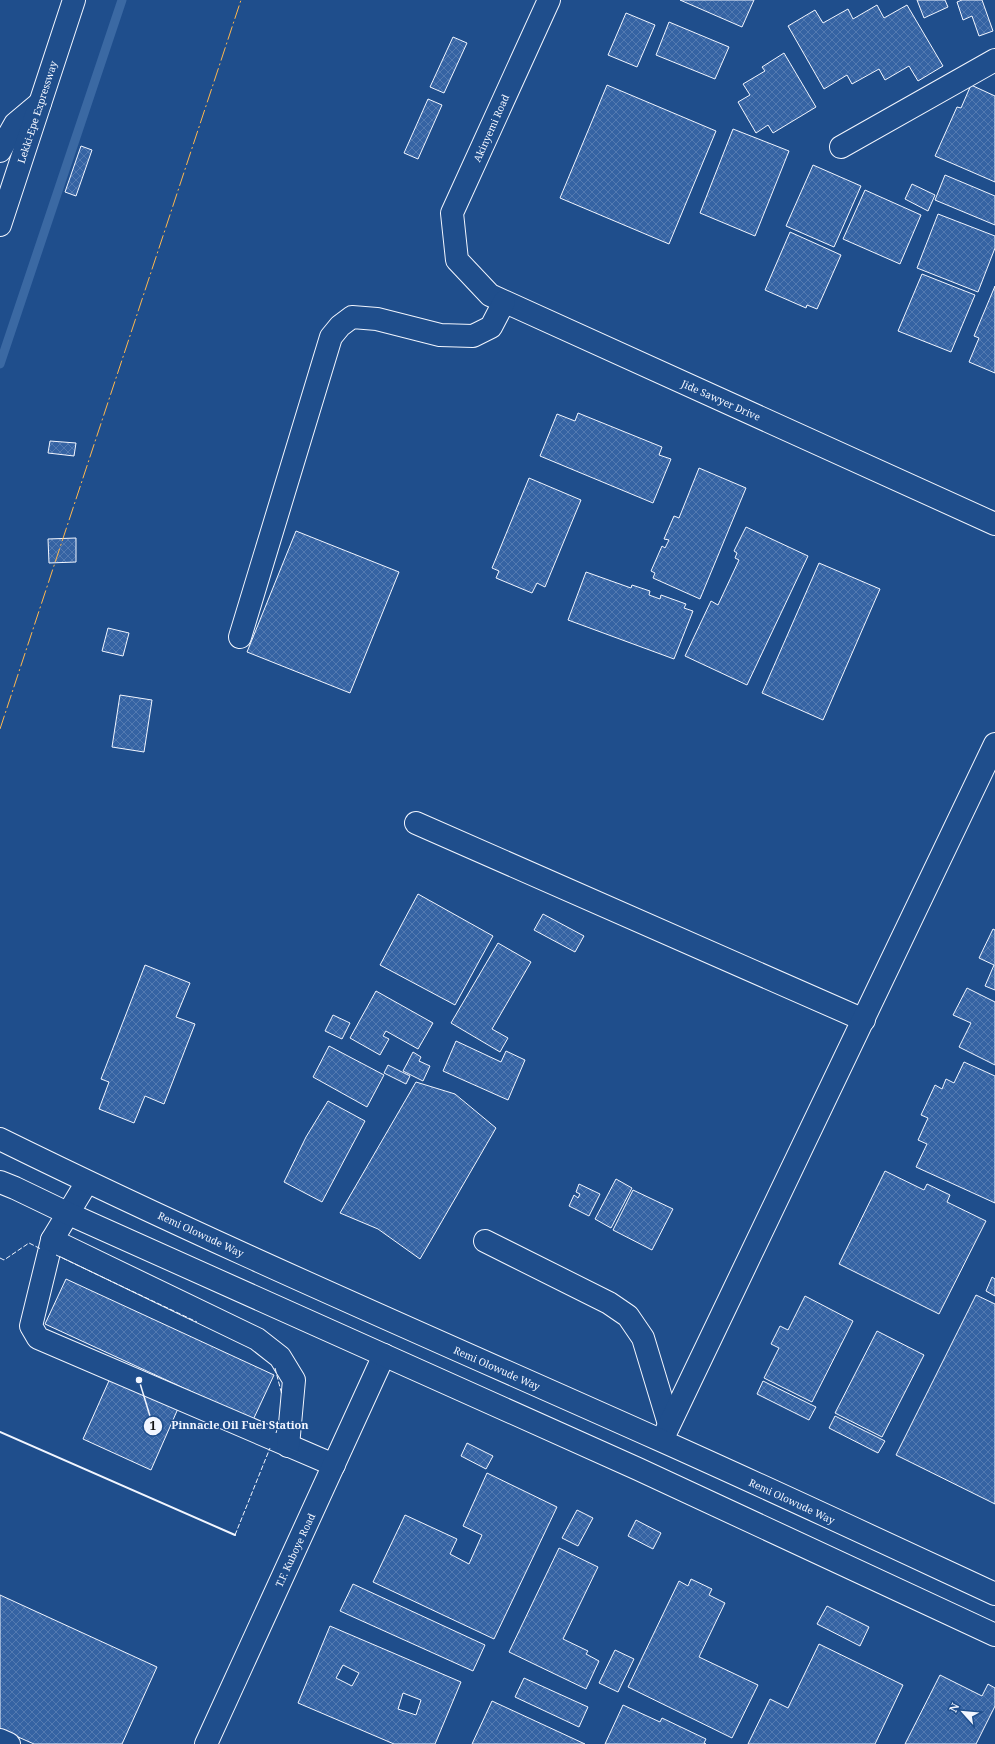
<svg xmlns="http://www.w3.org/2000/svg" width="995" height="1744" font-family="'Noto Serif',serif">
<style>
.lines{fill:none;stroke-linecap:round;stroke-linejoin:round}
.stream{stroke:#3b69a3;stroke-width:9}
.building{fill:url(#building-cross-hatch);stroke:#f2f6ff;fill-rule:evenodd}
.minor-casing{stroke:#f2f6ff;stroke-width:24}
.major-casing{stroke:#f2f6ff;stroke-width:24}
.highway-casing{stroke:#f2f6ff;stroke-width:24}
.minor{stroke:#1f4e8c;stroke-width:22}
.major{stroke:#1f4e8c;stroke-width:22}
.highway{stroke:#1f4e8c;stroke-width:22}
.fence{stroke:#f2f6ff;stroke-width:1;stroke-dasharray:5 2;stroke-linecap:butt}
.wall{stroke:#f2f6ff;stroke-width:2}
.power{stroke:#ffb74d;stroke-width:1;stroke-dasharray:14 3 2 3;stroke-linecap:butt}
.labels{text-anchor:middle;stroke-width:3;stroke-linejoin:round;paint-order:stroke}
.street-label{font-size:10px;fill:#f2f6ff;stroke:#1f4e8c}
.leader{fill:none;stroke:#f2f6ff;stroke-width:1.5}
.callout-dot{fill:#f2f6ff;stroke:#1f4e8c;stroke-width:1.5}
.mark-label{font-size:12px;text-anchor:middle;font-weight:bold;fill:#111}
.callout-label{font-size:11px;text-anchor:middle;font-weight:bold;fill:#f2f6ff;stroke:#1f4e8c;stroke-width:3;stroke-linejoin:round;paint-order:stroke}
</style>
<defs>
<pattern id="building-cross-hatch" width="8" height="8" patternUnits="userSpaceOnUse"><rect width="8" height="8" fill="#3563a3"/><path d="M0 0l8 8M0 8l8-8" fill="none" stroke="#537ab1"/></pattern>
</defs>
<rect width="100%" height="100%" fill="#1f4e8c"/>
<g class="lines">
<!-- stream -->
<path class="stream" d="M0 364 122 0"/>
</g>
<!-- building -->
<g class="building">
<path d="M680 0H754L742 27Z"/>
<path d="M917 0H945L948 7 924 18Z"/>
<path d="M962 0H982L993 31 979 36 972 16 963 20 957 2Z"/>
<path d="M877 5 884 18 907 5 943 66 918 81 909 66 885 80 879 69 852 84 847 75 824 89 788 26 815 10 823 23 848 9 853 19Z"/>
<path d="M626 13 655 25 637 67 608 55Z"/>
<path d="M669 22 729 47 715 79 656 55Z"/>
<path d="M453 37 467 43 444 93 430 87Z"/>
<path d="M784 53 816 107 773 133 768 125 756 133 738 102 750 95 743 84 765 71 762 67Z"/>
<path d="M607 85 716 131 669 244 560 198Z"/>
<path d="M971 85 995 96V182L935 156 957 107 961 108Z"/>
<path d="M428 99 442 105 418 159 404 153Z"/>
<path d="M733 129 789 151 755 236 700 213Z"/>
<path d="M81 146 92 150 76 196 65 192Z"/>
<path d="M813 165 861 186 834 247 786 226Z"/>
<path d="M945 175 995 196V225L935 200Z"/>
<path d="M912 184 935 195 928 211 905 199Z"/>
<path d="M865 190 921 215 900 264 843 239Z"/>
<path d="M938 214 995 236V248L978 292 917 268Z"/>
<path d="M790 232 841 255 817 309 807 305 806 308 765 290Z"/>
<path d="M922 274 975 295 951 352 898 331Z"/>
<path d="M995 286V373L969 362 979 338 974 336Z"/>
<path d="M578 413 662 447 659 455 671 459 653 503 540 456 557 414 575 421Z"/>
<path d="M50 441 76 443 74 456 48 453Z"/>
<path d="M699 468 746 488 700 599 653 578 655 573 651 571 662 546 665 548 669 540 664 539 674 516 679 518Z"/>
<path d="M529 478 581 500 545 587 537 583 532 593 496 578 499 571 492 568Z"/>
<path d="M746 527 808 556 747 685 685 656 711 601 718 605 739 560 735 558 737 553 734 551Z"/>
<path d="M296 531 399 572 350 693 247 652Z"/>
<path d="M76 538V562L49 563 48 539Z"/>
<path d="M819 563 880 589 823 720 762 693Z"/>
<path d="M586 572 631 588 632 585 650 591 649 595 660 599 661 595 686 604 684 608 693 611 674 659 568 620Z"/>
<path d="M108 628 129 633 123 656 102 651Z"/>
<path d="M120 695 152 700 144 752 112 747Z"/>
<path d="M418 894 493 936 455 1005 380 965Z"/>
<path d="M543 914 584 936 575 952 534 930Z"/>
<path d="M993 929 995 930V990L985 986 994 965 979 958Z"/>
<path d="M498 943 531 962 492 1029 508 1038 500 1052 451 1023Z"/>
<path d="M145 965 190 983 176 1017 195 1024 164 1104 145 1096 134 1123 99 1109 109 1082 101 1079Z"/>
<path d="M967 988 995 1002V1065L959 1047 971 1023 953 1015Z"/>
<path d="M376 991 433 1023 418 1049 386 1031 383 1036 389 1039 380 1055 350 1038Z"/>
<path d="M333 1015 350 1023 342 1039 325 1031Z"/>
<path d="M456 1041 501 1062 506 1051 525 1060 508 1100 443 1071Z"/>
<path d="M329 1046 384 1075 367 1107 313 1077Z"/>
<path d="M413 1052 421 1057 419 1061 430 1066 423 1081 403 1071Z"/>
<path d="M964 1062 995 1076V1203L916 1167 927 1144 918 1140 928 1118 921 1115 935 1085 942 1089 946 1079 954 1083Z"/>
<path d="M388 1065 410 1076 406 1084 384 1073Z"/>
<path d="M416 1082 455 1094 496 1128 420 1259 378 1229 340 1213Z"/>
<path d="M328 1101 365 1121 322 1202 284 1182 306 1137Z"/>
<path d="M885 1171 924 1190 927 1184 950 1195 947 1202 986 1221 939 1314 839 1264Z"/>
<path d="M616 1179 632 1188 611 1228 595 1219Z"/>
<path d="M579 1184 600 1194 589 1216 569 1206 574 1195 578 1198 580 1194 576 1192Z"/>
<path d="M633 1190 673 1209 652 1250 613 1230Z"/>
<path d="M992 1277 995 1279V1296L986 1291Z"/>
<path d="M66 1279 274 1375 253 1420 45 1324Z"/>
<path d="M976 1295 995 1304V1504L896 1455Z"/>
<path d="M805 1296 853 1321 812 1402 764 1378 779 1348 771 1344 780 1326 788 1330Z"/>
<path d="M877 1331 924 1355 882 1437 835 1413Z"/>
<path d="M112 1374 180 1404 151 1470 83 1439Z"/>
<path d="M763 1381 816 1407 809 1420 757 1394Z"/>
<path d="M835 1416 885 1441 878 1453 829 1428Z"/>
<path d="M467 1443 493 1456 486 1469 461 1456Z"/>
<path d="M487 1473 557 1507 494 1639 373 1582 405 1515 457 1539 450 1554 469 1564 482 1535 463 1526Z"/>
<path d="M577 1510 593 1518 578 1546 562 1538Z"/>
<path d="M636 1520 661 1533 653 1549 628 1536Z"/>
<path d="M559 1548 598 1567 563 1639 588 1651 586 1654 599 1661 586 1689 509 1652Z"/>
<path d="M691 1579 712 1589 709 1595 725 1603 699 1657 758 1685 732 1738 628 1687 679 1581 688 1586Z"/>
<path d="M353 1584 485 1645 473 1671 340 1611Z"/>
<path d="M0 1595 157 1667 122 1744H34L0 1729Z"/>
<path d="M827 1606 869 1627 860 1646 817 1624Z"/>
<path d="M330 1626 461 1682 435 1744H394L298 1703ZM343 1665 359 1673 352 1686 336 1678ZM403 1693 421 1700 416 1715 398 1709Z"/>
<path d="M819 1644 903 1685 875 1744H748L770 1699 788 1708Z"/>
<path d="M615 1650 634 1659 618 1692 599 1683Z"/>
<path d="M940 1675 982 1696 988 1684 995 1688V1706L976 1744H905Z"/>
<path d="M524 1678 588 1707 579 1727 515 1697Z"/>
<path d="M492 1701 585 1744H472Z"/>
<path d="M623 1705 660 1722 662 1718 706 1739 704 1743 706 1744H605Z"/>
</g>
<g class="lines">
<defs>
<g id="minor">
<path d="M549 0 452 213 457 260 490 295 995 524"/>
<path d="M841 147 995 60"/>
<path d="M240 637 331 337 340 326 352 317 377 319 440 335 473 336 491 327 504 302"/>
<path d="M416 823 864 1020"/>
<path d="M87 1182 52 1240 31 1326 38 1338 334 1465"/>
<path d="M52 1240 257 1339 280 1357 294 1380 288 1446"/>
<path d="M485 1241 609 1303 628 1316 643 1338 669 1424"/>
<path d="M662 1440 995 744"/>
<path d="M0 1740 9 1744"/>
<path d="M206 1744 384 1355"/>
</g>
<g id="major">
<path d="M0 1139C217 1246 439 1341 660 1440 772 1490 883 1542 995 1594"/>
<path d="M0 1182 15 1188 67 1213 638 1469 995 1635"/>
</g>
<g id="highway">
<path d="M0 151 15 124 40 103"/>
<path d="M0 225 74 0"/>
</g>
</defs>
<!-- minor casing -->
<use href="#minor" class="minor-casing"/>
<!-- major casing -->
<use href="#major" class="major-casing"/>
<!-- highway casing -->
<use href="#highway" class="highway-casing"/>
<!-- minor -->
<use href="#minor" class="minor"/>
<!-- major -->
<use href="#major" class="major"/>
<!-- highway -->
<use href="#highway" class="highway"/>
<!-- fence -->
<g class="fence">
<path d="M56 1255 197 1322"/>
<path d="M0 1258 4 1260 29 1243 41 1249"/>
<path d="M275 1368 282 1395"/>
<path d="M276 1433 280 1420"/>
<path d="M235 1535 270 1448"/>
</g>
<!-- wall -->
<path class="wall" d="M0 1432 235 1535"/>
<!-- power -->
<path class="power" d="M0 729 241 0"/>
</g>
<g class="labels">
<!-- street labels -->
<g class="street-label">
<text transform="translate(37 112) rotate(-72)" y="4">Lekki-Epe Expressway</text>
<text transform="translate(491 128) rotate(-66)" y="4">Akinyemi Road</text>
<text transform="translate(721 400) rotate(24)" y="4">Jide Sawyer Drive</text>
<text transform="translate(201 1234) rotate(25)" y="4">Remi Olowude Way</text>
<text transform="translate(497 1368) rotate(24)" y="4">Remi Olowude Way</text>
<text transform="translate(792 1501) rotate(25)" y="4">Remi Olowude Way</text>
<text transform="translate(295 1550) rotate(-65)" y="4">T.F. Kuboye Road</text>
</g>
</g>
<!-- callouts -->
<path class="leader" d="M139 1380L153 1426"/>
<g class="callout-dot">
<circle cx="139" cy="1380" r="4"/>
<circle cx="153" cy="1426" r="10"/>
</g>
<g class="mark-label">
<text x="153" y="1430">1</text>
</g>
<g class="callout-label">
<text x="240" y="1429">Pinnacle Oil Fuel Station</text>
</g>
<!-- north arrow -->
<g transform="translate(963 1712) rotate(297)" stroke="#1f4e8c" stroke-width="3" paint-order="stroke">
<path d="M0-3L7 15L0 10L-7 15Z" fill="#f2f6ff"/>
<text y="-6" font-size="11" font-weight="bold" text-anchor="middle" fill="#f2f6ff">N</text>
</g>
</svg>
